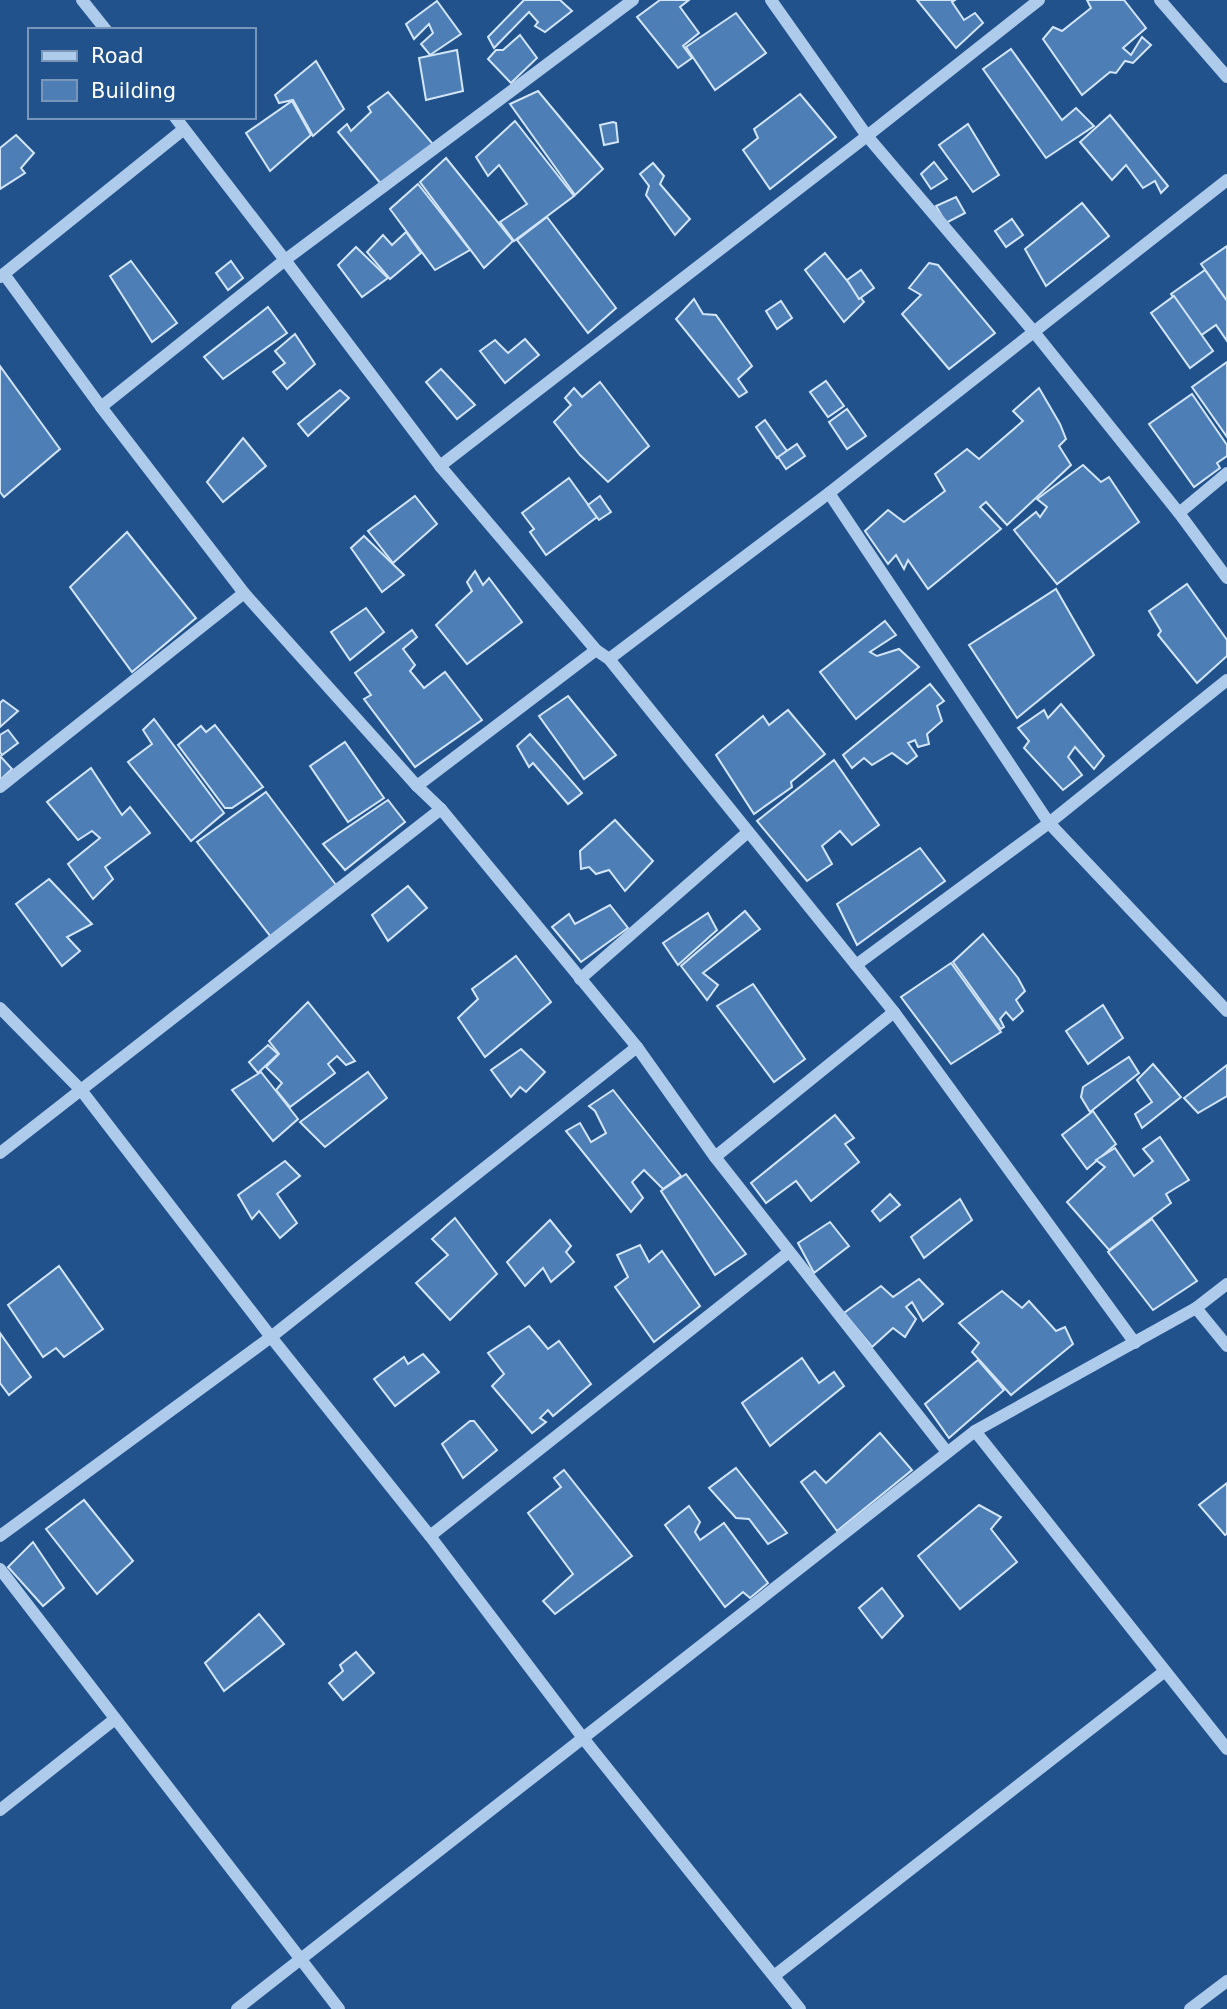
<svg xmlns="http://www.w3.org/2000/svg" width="1227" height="2009" font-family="'DejaVu Sans',sans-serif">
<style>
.building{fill:#4d7eb6;stroke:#d3e5f9;stroke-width:2}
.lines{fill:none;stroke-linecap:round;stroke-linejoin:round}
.minor{stroke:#aecbec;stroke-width:12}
</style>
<rect width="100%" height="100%" fill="#21528c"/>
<!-- building -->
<g class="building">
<path d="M524 0H560L572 11 545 32 535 26 538 22 529 12 494 48 488 37Z"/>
<path d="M660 0H689L680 7 699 33 683 46 692 58 678 68 637 17Z"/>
<path d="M917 0H955L952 2 964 20 975 13 983 23 956 48Z"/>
<path d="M1087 0H1124L1146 28 1123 48 1131 55 1142 37 1151 45 1133 63 1125 61 1116 73 1110 72 1082 95 1043 39 1053 27 1062 31 1091 8Z"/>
<path d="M437 1 461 34 430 55 421 44 433 33 429 24 414 39 406 24Z"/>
<path d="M736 13 766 53 715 90 686 47Z"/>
<path d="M520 35 537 58 511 83 488 59 496 50H503Z"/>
<path d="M1011 49 1062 120 1076 108 1094 126 1046 158 983 69Z"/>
<path d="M457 50 463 91 426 100 419 58Z"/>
<path d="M316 61 344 109 313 136 293 100 279 103 275 95Z"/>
<path d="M538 91 603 169 575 195 510 104Z"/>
<path d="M388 92 438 150 386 190 338 132 347 124 351 131 371 112 368 107Z"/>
<path d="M800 94 836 137 770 189 743 150 758 138 754 129Z"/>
<path d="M292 101 311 135 270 171 246 133Z"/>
<path d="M1110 115 1168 186 1161 193 1155 181 1143 188 1126 165 1112 180 1080 142Z"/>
<path d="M515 121 574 196 514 241 500 222 527 204 499 165 488 176 476 157Z"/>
<path d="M613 122 616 123 618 142 604 145 600 125Z"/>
<path d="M968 124 999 175 973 192 939 145Z"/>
<path d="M16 135 34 153 21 168 25 173 0 189V148Z"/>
<path d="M446 158 513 241 484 268 420 182Z"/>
<path d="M934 162 947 179 931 189 921 174Z"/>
<path d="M653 163 664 176 660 184 690 219 675 235 646 195 649 186 640 174Z"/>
<path d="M418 184 470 250 435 270 390 209Z"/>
<path d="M956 197 965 213 946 223 936 206Z"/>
<path d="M1082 203 1109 236 1046 286 1025 249Z"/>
<path d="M547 217 616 308 588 333 517 240Z"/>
<path d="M1012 219 1023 235 1006 247 995 231Z"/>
<path d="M406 232 421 253 390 279 367 252 383 235 392 245Z"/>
<path d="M1227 246V301L1201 264Z"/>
<path d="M356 247 388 278 362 297 338 265Z"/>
<path d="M825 253 864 302 844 322 805 270Z"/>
<path d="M131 261 177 323 152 342 110 276Z"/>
<path d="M231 261 243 278 228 290 216 273Z"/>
<path d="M929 263 938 265 995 333 949 369 902 314 921 295 909 288Z"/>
<path d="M861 270 874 288 859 299 847 280Z"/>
<path d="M1205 270 1227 301V341L1216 325 1200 336 1171 294Z"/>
<path d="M1174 296 1213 351 1190 368 1151 313Z"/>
<path d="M694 299 703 314 716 315 752 366 738 379 747 392 739 397 676 319Z"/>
<path d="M781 301 792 318 777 329 766 311Z"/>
<path d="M268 307 287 333 223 379 204 357Z"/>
<path d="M295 334 315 364 287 389 273 372 285 363 275 351Z"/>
<path d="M525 339 539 355 505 383 480 351 495 340 508 353Z"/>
<path d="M1227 362V437L1192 387Z"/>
<path d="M0 366 60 449 4 497 0 492Z"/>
<path d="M441 369 475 405 457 419 426 382Z"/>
<path d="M826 381 844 406 828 417 810 392Z"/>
<path d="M600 382 649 446 608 482 580 455 554 422 571 405 565 398 574 388 582 397Z"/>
<path d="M1039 388 1060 424 1066 439 1059 446 1071 465 1007 525 986 502 980 507 1001 529 928 589 908 560 904 569 896 555 888 564 865 531 888 510 904 522 945 491 935 474 967 449 979 459 1023 421 1013 411Z"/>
<path d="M340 390 349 398 308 436 298 424Z"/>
<path d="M1192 394 1227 445V456L1217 463 1220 468 1194 487 1149 424Z"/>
<path d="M847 409 866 436 847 449 829 422Z"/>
<path d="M765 420 787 451 777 458 756 427Z"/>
<path d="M243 438 266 466 223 502 207 482Z"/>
<path d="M797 444 805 456 786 469 778 457Z"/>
<path d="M1083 465 1101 482 1109 477 1139 522 1057 584 1014 530 1036 512 1040 517 1047 507 1037 499Z"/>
<path d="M569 478 597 517 546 555 530 532 534 529 522 513Z"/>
<path d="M415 496 437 524 393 563 368 531Z"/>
<path d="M600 496 611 512 599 520 588 505Z"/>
<path d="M127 532 196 618 132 672 70 587Z"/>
<path d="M364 536 404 575 382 592 351 548Z"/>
<path d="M475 571 483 585 489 578 522 622 467 664 436 625 472 591 467 582Z"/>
<path d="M1187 584 1227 640V656L1197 683 1158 635 1161 631 1149 611Z"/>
<path d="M1056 589 1094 655 1017 718 969 645Z"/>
<path d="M366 608 384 632 350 660 331 632Z"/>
<path d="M885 621 896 635 870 652 877 656 899 649 919 667 856 719 820 672Z"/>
<path d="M412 630 417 637 403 649 415 665 410 671 424 688 445 672 482 720 415 767 364 699 371 695 355 673Z"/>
<path d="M930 684 944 701 937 706 942 721 927 734 929 744 918 747 915 740 908 743 917 756 907 764 892 753 872 765 864 758 852 768 843 755Z"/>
<path d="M568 696 616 755 584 779 539 716Z"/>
<path d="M3 700 18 711 0 727V703Z"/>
<path d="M1061 704 1104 756 1094 769 1075 747 1068 757 1082 775 1063 790 1024 748 1029 741 1018 728 1044 710 1048 718Z"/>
<path d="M788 710 825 754 791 782 792 787 754 814 716 755 763 716 769 725Z"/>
<path d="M154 719 224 813 191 841 128 762 152 744 143 730Z"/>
<path d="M215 725 263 787 232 808H225L178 745 201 726 206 732Z"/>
<path d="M8 730 18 743 2 755 0 752V735Z"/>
<path d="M530 734 582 793 568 804 533 763 529 767 517 746Z"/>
<path d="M345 742 384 798 348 822 310 766Z"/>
<path d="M0 756 12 769 0 780Z"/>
<path d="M834 760 879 825 852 845 840 831 822 846 832 864 807 881 757 821Z"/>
<path d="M91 768 122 815 130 807 150 833 105 867 113 879 93 899 68 864 100 838 92 831 78 840 47 802Z"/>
<path d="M266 792 336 885 271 937 197 842Z"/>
<path d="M388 800 405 822 345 870 323 844Z"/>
<path d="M615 820 653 861 625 891 609 870 596 874 589 867 581 869 580 851Z"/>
<path d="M920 848 945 881 857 945 837 904Z"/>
<path d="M49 879 92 924 67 937 80 951 62 966 16 904Z"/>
<path d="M408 886 427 908 388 941 372 915Z"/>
<path d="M610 905 628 928 581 962 552 927 569 914 575 924Z"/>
<path d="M745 911 760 929 703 973 718 985 707 1000 681 966Z"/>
<path d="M708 913 717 930 678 965 663 943Z"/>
<path d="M983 934 1018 978 1025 991 1016 1000 1023 1011 1013 1020 1006 1012 1000 1019 1004 1027 1001 1029 953 962Z"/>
<path d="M516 956 551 1002 485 1057 458 1018 478 999 472 989Z"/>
<path d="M951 963 1001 1032 951 1064 901 997Z"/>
<path d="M753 984 805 1059 774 1082 717 1006Z"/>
<path d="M308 1002 355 1061 346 1065 337 1056 328 1064 335 1073 290 1107 276 1090 282 1083 266 1067 279 1054 269 1041Z"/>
<path d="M1103 1005 1123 1038 1088 1064 1066 1031Z"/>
<path d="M268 1045 278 1054 258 1073 249 1062Z"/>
<path d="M521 1049 545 1072 526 1092 520 1087 511 1097 491 1070Z"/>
<path d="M1129 1057 1139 1073 1090 1112 1081 1097 1083 1087Z"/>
<path d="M1153 1064 1181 1097 1142 1128 1135 1114 1152 1102 1137 1080Z"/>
<path d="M1227 1065V1096L1198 1113 1184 1098Z"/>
<path d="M261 1072 298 1119 273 1141 232 1090Z"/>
<path d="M368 1072 387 1098 325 1147 300 1122Z"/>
<path d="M613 1090 681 1176 663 1189 644 1170 632 1182 643 1198 631 1212 566 1131 580 1123 591 1142 606 1133 595 1111 589 1106Z"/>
<path d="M1093 1111 1116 1144 1087 1169 1062 1135Z"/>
<path d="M835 1115 854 1138 845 1144 859 1162 811 1201 796 1181 766 1203 751 1183Z"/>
<path d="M1160 1137 1189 1180 1166 1194 1171 1203 1109 1250 1067 1202 1105 1167 1096 1160 1115 1148 1134 1176 1153 1161 1143 1149Z"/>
<path d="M285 1161 300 1176 277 1194 297 1223 280 1238 259 1211 252 1219 238 1195Z"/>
<path d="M686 1174 746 1254 715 1275 661 1191Z"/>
<path d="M890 1194 900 1205 880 1221 872 1211Z"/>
<path d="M960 1199 972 1220 924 1258 911 1237Z"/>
<path d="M455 1218 497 1274 450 1320 416 1283 448 1255 432 1239Z"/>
<path d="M1152 1219 1197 1281 1153 1310 1108 1252Z"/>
<path d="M550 1220 571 1246 566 1252 574 1262 551 1282 543 1268 525 1286 507 1262Z"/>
<path d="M830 1222 849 1246 814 1273 798 1243Z"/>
<path d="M640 1245 649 1262 662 1251 700 1306 654 1342 615 1287 628 1277 617 1255Z"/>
<path d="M59 1266 103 1329 64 1357 56 1348 43 1357 8 1305Z"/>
<path d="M919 1279 943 1304 923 1321 912 1302 906 1307 916 1319 905 1337 893 1328 872 1347 844 1313 881 1286 893 1297Z"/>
<path d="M1002 1291 1022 1308 1029 1301 1056 1331 1065 1327 1073 1344 1011 1395 972 1352 979 1343 959 1323Z"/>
<path d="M529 1326 548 1349 559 1341 591 1384 553 1416 548 1410 540 1418 546 1422 532 1433 492 1386 504 1374 488 1353Z"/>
<path d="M0 1333 31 1377 9 1395 0 1383Z"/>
<path d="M423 1354 439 1372 395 1406 374 1379 404 1357 408 1364Z"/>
<path d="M802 1358 819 1383 834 1372 844 1386 770 1446 742 1403Z"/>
<path d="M978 1360 1004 1390 949 1438 925 1404Z"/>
<path d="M470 1421H474L497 1450 463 1478 442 1444Z"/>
<path d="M880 1433 912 1470 837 1531 801 1482 815 1471 826 1483Z"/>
<path d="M736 1468 787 1533 768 1544 749 1519 736 1518 709 1488Z"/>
<path d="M564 1470 632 1556 555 1614 543 1601 573 1574 528 1513 561 1487 554 1478Z"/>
<path d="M1227 1483V1534L1225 1535 1199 1505Z"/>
<path d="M84 1500 133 1561 97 1594 46 1529Z"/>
<path d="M979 1505 1001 1517 991 1529 1017 1562 960 1609 918 1556Z"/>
<path d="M689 1506 700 1522 695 1532 700 1540 724 1523 768 1583 750 1598 743 1592 725 1607 665 1525Z"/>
<path d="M33 1542 64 1588 43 1606 8 1567Z"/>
<path d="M882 1588 903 1616 882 1638 859 1608Z"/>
<path d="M259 1614 284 1644 224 1691 205 1663Z"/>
<path d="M356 1652 374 1673 343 1700 329 1683 343 1671 340 1665Z"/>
</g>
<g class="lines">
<!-- minor -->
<g class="minor">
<path d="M82 0 106 30"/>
<path d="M771 0 867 136 1034 332 1179 513 1227 578"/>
<path d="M1160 0 1227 77"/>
<path d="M175 117 285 260 440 466 596 650 609 659 894 1012 1135 1343"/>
<path d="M4 274 101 407 244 593 417 786 441 809 637 1047 715 1157 947 1452"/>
<path d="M0 277 184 129"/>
<path d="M101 407 285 260 633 0"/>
<path d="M440 466 867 136 1039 0"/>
<path d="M829 493 1049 823 1227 1011"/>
<path d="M1179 513 1227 473"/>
<path d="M609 659 829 493 1227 180"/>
<path d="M417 786 596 650"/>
<path d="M0 787 244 593"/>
<path d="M856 965 1049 823 1227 680"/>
<path d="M580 979 748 832"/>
<path d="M0 1008 81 1090 271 1337 430 1536 583 1738 800 2009"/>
<path d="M0 1153 441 809"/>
<path d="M715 1157 894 1012"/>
<path d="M1196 1308 1227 1346"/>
<path d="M975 1431 1227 1749"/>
<path d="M0 1536 271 1337 637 1047"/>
<path d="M430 1536 789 1252"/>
<path d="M0 1569 339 2009"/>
<path d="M0 1810 115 1719"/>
<path d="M774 1976 1165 1671"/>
<path d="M237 2009 975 1431 1196 1308 1227 1284"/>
<path d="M1190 2009 1227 1981"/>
</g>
</g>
<!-- legend -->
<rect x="28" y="28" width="228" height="91" fill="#21528c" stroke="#7a97ba" stroke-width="2"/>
<rect x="42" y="51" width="35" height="10" fill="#aecbec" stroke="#7a97ba" stroke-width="2"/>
<text x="91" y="63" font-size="21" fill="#ffffff">Road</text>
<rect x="42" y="80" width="35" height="21" fill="#4d7eb6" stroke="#7a97ba" stroke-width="2"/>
<text x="91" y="98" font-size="21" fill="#ffffff">Building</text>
</svg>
